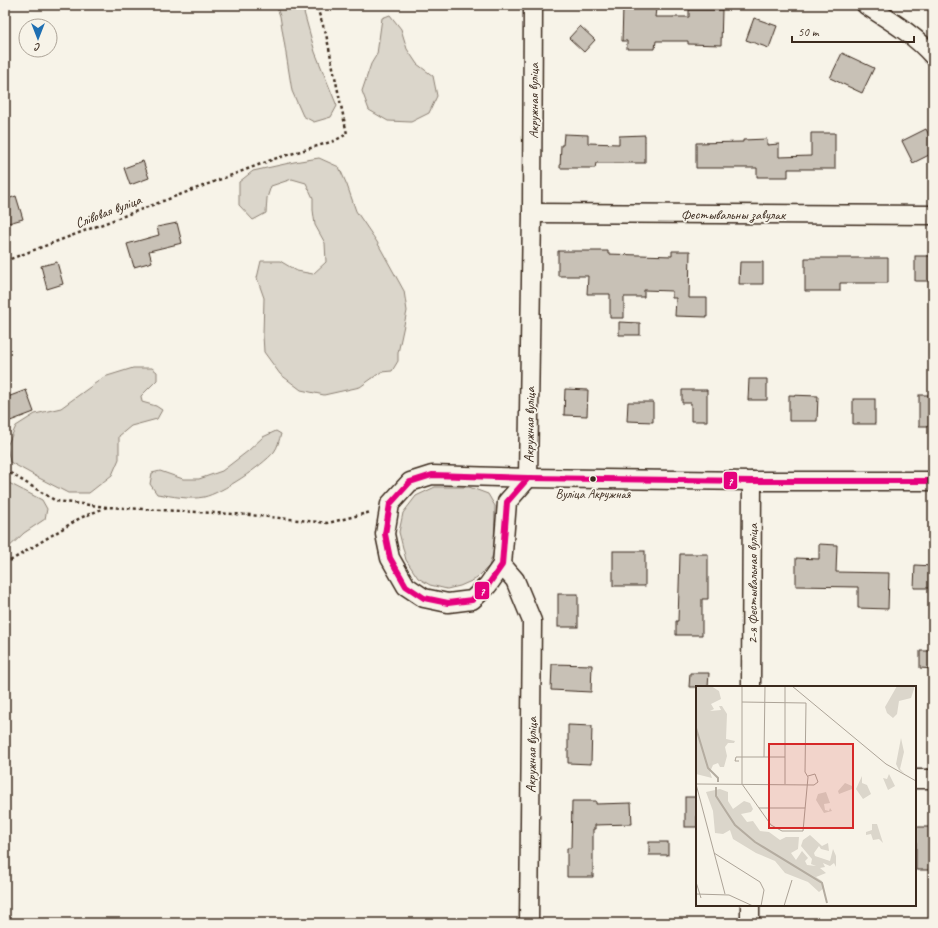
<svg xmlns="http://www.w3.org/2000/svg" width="938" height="928" font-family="Caveat,sans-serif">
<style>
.green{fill:#dbd6cb;stroke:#8b8074}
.building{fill:#c8c1b6;stroke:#3b2a1e}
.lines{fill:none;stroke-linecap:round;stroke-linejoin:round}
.minor-casing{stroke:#3b2a1e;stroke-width:21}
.path{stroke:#3b2a1e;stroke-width:2.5;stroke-dasharray:3 3;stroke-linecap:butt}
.minor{stroke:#f7f3e8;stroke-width:18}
.bus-1-casing{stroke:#f7f3e8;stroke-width:9}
.bus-1{stroke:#e5007d;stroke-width:6}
.bus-dot{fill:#3b2a1e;stroke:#f7f3e8;stroke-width:1.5}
.labels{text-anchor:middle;stroke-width:3.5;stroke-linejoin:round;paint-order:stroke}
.bus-label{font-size:13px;fill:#3b2a1e;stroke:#f7f3e8}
.street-label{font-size:14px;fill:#3b2a1e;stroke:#f7f3e8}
.inset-river{fill:none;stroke:#b4aca0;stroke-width:2}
.inset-road{fill:none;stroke:#aca397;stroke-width:1}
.view{fill:#d62828;fill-opacity:0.15;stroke:#d62828;stroke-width:2}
.inset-edge{fill:none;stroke:#3b2a1e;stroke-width:2}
.line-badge{stroke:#f7f3e8;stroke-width:1.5}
.badge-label{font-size:11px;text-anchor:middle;font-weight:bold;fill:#fff}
</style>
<rect width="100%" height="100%" fill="#f7f3e8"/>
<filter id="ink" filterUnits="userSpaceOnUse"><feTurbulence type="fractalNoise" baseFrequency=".025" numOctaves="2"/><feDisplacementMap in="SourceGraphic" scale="8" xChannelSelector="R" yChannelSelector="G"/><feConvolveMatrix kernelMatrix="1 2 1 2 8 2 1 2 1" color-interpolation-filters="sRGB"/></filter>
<g filter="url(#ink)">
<!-- green -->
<g class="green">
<path d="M276 5H302L315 52 337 106 331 117 314 122 303 116 292 91 280 16Z"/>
<path d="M390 15 401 29 407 49 417 64 433 76 437 96 429 113 411 122 388 121 369 110 362 91 371 64 377 54 382 18Z"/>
<path d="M319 158 339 167 347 185 356 211 377 242 404 291 407 311 398 353V361L392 371 381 372 360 387 324 395 301 390 280 374 264 352 263 335 264 298 257 278 261 261H280L297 271 313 274 326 262 325 243 315 225 313 210V198L306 183 292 179 271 186 267 198 266 213 253 220 239 205V182L253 171 294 162Z"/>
<path d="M133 368H152L157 372V380L141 396 142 402 156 406 162 410 157 419 131 426 119 436V459L112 475 89 493H68L39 478 10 462 7 446 16 426 35 414 61 408 104 377Z"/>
<path d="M276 431 281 434C279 440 278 447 274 452 262 466 222 493 204 497 189 500 172 496 157 494L150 484 152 473 160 471 183 479H199L222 471 248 451 263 437Z"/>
<path d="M5 481 42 500 47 509 45 519 24 533 5 551Z"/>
<path d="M435 487H469L488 494 495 506 494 551 489 566 476 579 460 586 447 589 430 585 418 578 406 560 399 532 403 513 416 496Z"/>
</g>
<!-- building -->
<g class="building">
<path d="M623 8 656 9 655 17H689V10H722L721 45 688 44V41H656L655 49H627V41H622Z"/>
<path d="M754 18 777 26 769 48 746 40Z"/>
<path d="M580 26 595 40 584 52 569 38Z"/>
<path d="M842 53 874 68 862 93 830 78Z"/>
<path d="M926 129 933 143V153L913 163 902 141Z"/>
<path d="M811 133H835V169H788V177H757V168H696V143L743 142V140L767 139V145L779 144V157L811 156Z"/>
<path d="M564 134 588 135V143L619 144V136L645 135V163H596L595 168H560L561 145H563Z"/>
<path d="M143 161 149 178 130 185 124 168Z"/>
<path d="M16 196 23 219 5 224V200Z"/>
<path d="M177 223 182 243 149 251 152 262 134 267 127 244 159 235 157 227Z"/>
<path d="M558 251H608V254L672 256V251H690L689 298H707V317L675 316 676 298H672V291L644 290V297H624V318H610V294H587L588 276H558Z"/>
<rect x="915" y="256" width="18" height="25"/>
<path d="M805 258H888V283H840V291H805Z"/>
<path d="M57 262 63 284 47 289 41 266Z"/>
<path d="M740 262H763V284H739Z"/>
<path d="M619 322 640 323V335H619Z"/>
<path d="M749 379H767V400H748Z"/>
<path d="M565 389 588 390 587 416 564 415Z"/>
<path d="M26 390 34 412 5 423V398Z"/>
<path d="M682 390H707V421H691V403H682Z"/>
<path d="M789 395 818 396 817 421H789Z"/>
<rect x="919" y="395" width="14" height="31"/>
<rect x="853" y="399" width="22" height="25"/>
<path d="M628 402H653V422L627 421Z"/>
<path d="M819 544 837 545 836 572 889 573 888 609 858 608V587L796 586V558L819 559Z"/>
<rect x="613" y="551" width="32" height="35"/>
<path d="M680 554H708V599H702V635H676V621H678Z"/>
<path d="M915 565 933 566V588H914Z"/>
<rect x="558" y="594" width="20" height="33"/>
<path d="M920 651H933V669L920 668Z"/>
<path d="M552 664 592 665 591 692 551 690Z"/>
<path d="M690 673H709L708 687H689Z"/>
<path d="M568 725 592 726 591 764 568 763Z"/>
<rect x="685" y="797" width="12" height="30"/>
<path d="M572 801H596V804L631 803 632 824 595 825V829H593V877H567V848H571Z"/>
<path d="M916 827H932L933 870H916Z"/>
<rect x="649" y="842" width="19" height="13"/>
</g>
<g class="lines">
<defs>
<g id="minor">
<path d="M866 5C889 20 915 35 933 56"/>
<path d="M532 213 933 215"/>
<path d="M502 565 488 585 472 600 448 603 424 598 406 586 390 558 385 534 390 504 410 482 432 475 528 478 752 481H933"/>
<path d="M751 687 752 481"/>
<path d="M915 779H933"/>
<path d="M529 923 532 621 515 580 502 565 507 502 528 478 532 213 533 5"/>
<path d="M750 923V905"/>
</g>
</defs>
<!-- minor casing -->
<use href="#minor" class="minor-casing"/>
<!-- path -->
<g class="path">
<path d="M5 261 274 159 334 141 347 134 326 34 316 5"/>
<path d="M5 470 56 501 107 507"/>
<path d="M5 564 80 518 107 507 250 515 328 523 371 512"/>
</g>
<!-- minor -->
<use href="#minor" class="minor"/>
<defs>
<g id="bus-1">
<path d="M432 475 528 478 507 502 502 565 488 585 472 600 448 603 424 598 406 586 390 558 385 534 390 504 410 482Z"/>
<path d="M528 478 752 481H933"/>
</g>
</defs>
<!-- bus-1 casing -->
<use href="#bus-1" class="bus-1-casing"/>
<!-- bus-1 -->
<use href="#bus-1" class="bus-1"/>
</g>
</g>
<!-- markers -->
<circle class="bus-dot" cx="593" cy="479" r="3.5"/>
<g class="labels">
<!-- bus labels -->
<g class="bus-label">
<text x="593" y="498">Вуліца Акружная</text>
</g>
<!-- street labels -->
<g class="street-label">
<text transform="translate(533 101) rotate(-90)" y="5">Акружная вуліца</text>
<text transform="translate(108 211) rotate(-21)" y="5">Слівовая вуліца</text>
<text x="733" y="219">Фестывальны завулак</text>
<text transform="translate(529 425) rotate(-89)" y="5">Акружная вуліца</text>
<text transform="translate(752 584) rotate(-90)" y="5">2-я Фестывальная вуліца</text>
<text transform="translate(531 755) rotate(-89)" y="5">Акружная вуліца</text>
</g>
</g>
<!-- overview -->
<g transform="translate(696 686)">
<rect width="220" height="220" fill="#f7f3e8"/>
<path d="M0 0H15L23 5 25 13 15 18 18 23 14 25 25 24 23 20H26L31 28 30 53 39 55 38 57H32L29 61 31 70 28 81H24L22 77 17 79 14 86 16 92 0 88ZM201 0H218V3L215 12 203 15 201 28 197 32 191 27 189 21ZM205 52 208 66 204 83 209 88 203 84 200 78ZM193 88 199 100 192 104 187 92 191 93ZM166 90V97L171 99 175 108 167 113 160 103ZM149 97 156 100V103L143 108 142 105ZM24 103 32 106V115L37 123 48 115 54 117 57 123 55 126 45 128 51 136 57 135 64 145 73 146 84 154 90 151H103L102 163 95 167 100 174 106 165 112 172 109 175 111 179 120 180 115 178 116 173 105 160 107 154 114 149 126 160 132 157 133 165 125 163 123 160 118 167 119 170 134 175 137 163 140 170V181L138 177 134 180 127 177 129 181 124 182 130 187 120 191 126 195 128 202 123 206 112 196 89 187 79 175 60 167 37 153 34 144 27 148 19 147 17 125 10 106ZM130 106 134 117 128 118 129 124 133 125 134 122 136 125 128 127 120 114 122 108ZM176 138H181L187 157 183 153 177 154 175 148 170 149V146L176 144Z" fill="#dbd6cb"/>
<path class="inset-river" d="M0 42 12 82 22 92V96M20 101V110L39 139 59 156 126 197 131 217"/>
<path class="inset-road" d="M89 0V98M96 0 190 78 220 95M46 16 110 17 109 86 112 91 107 145H86L75 139 46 98V0M68 71 69 0M43 75H39L40 71H89M0 98 118 99 122 96 119 88 112 90M0 98 29 208M63 122H109M18 167 64 196 68 204 65 220M0 196 5 212M0 208 33 209 57 220M88 220 96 194"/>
<path class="view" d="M73 58H157V142H73Z"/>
<rect width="220" height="220" class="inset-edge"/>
</g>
<g class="line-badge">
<rect x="723" y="471" width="15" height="19" rx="4" fill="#e5007d"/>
<rect x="474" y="581" width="16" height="19" rx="4" fill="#e5007d"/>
</g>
<g class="badge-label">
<text x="730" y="485">7</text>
<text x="482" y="595">7</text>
</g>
<!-- margin -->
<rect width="938" height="928" fill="none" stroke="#f7f3e8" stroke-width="20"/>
<rect x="10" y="10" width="918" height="908" fill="none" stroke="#3b2a1e" stroke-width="1.5" filter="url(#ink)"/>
<!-- north arrow -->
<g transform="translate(38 38) rotate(180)"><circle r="19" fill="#f7f3e8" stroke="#aca397"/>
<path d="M0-3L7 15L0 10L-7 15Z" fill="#1f6fb2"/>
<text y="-6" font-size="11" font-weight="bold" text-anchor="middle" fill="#3b2a1e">С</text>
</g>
<!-- scale -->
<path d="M792 36v6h122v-6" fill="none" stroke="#3b2a1e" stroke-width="2"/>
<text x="798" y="36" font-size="12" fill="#3b2a1e" stroke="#f7f3e8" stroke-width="3" paint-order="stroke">50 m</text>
</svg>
